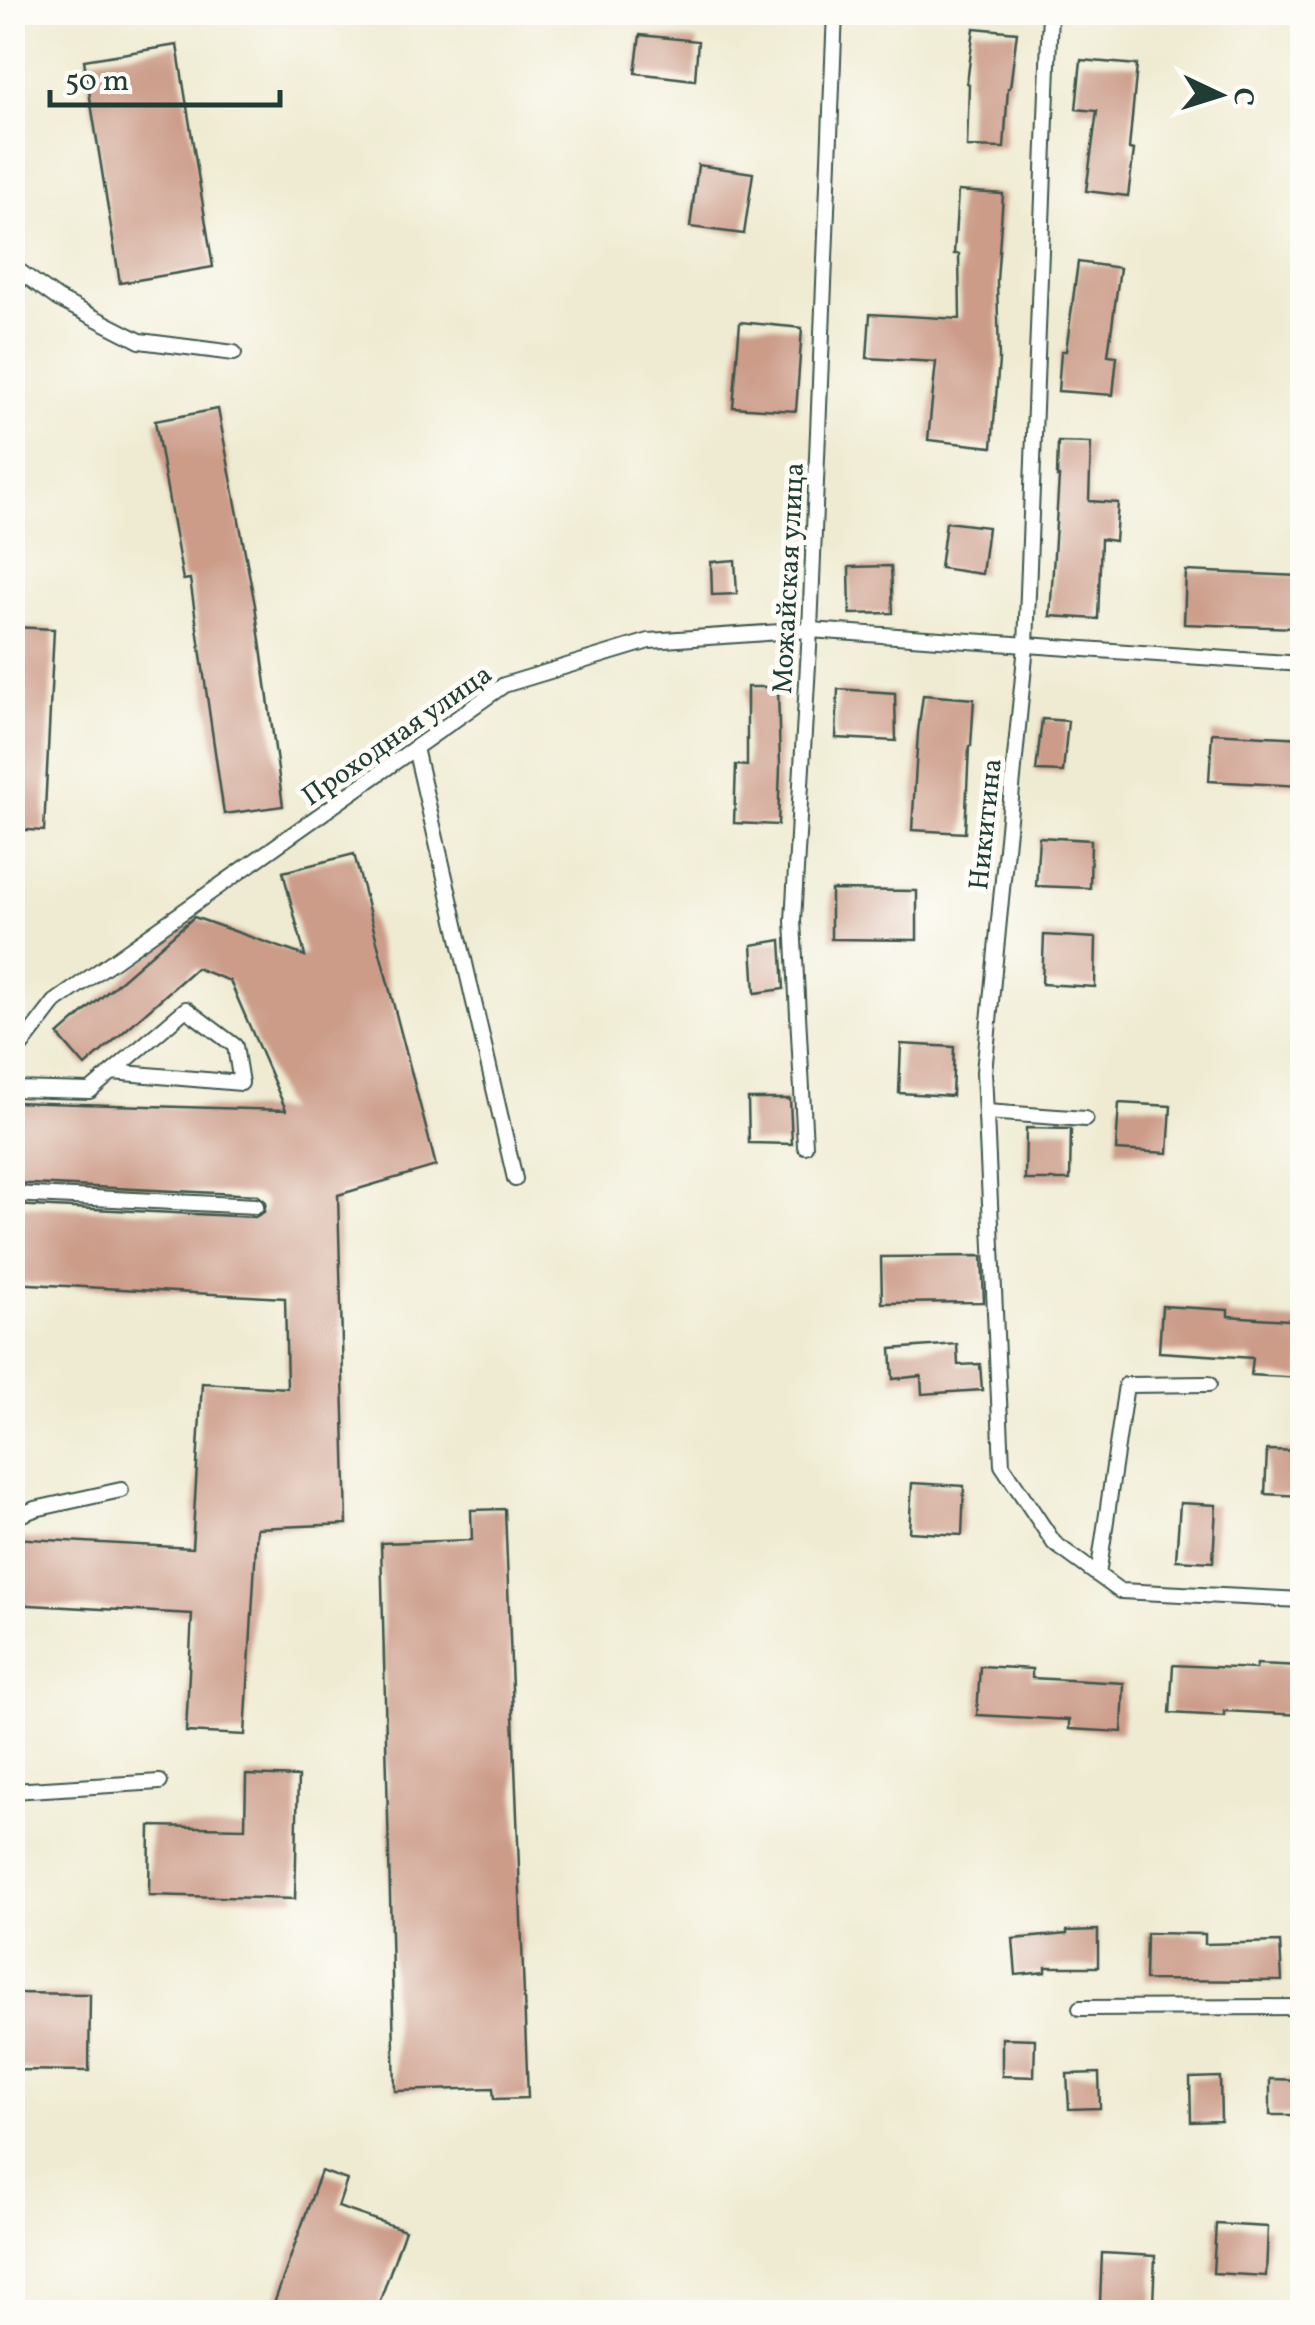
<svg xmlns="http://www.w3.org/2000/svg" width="1315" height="2325" font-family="Vollkorn,serif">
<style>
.building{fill:#cc9c89}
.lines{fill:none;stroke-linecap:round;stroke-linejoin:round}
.service-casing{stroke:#3e574c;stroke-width:18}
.service{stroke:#fff;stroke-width:14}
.labels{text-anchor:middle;stroke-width:10;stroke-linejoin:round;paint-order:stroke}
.street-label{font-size:28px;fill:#1f3d34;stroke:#fdfcf7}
</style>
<rect width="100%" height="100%" fill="#fdfcf7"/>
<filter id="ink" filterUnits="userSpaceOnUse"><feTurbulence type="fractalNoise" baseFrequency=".01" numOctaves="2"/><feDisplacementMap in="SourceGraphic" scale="20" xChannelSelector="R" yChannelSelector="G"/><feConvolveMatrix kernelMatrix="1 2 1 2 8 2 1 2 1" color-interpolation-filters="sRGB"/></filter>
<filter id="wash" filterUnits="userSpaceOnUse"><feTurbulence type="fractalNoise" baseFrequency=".0048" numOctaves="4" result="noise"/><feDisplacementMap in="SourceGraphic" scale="40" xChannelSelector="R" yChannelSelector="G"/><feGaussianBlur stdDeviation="2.25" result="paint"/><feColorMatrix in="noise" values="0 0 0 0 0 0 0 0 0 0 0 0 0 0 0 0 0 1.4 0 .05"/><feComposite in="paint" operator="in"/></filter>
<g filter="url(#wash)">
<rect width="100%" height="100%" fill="#efebd2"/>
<g id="blocks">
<!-- building -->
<g class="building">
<path d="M974 28 1017 32 1010 88H1008L1004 148 967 147 969 84 967 83Z"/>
<path d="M640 35 698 41 695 80 635 73Z"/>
<path d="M177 45 213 267 120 283 84 60Z"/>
<path d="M1081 60 1137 65 1129 149 1134 150 1128 196 1086 191 1097 111 1076 109Z"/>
<path d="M698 165 753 173 744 234 690 227Z"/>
<path d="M958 191 1003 194 997 281 999 360 992 447 928 440 936 362 867 358 870 314 960 319 959 254H954Z"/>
<path d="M1078 262 1120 268 1108 355 1117 356 1113 395 1058 391 1061 351H1066Z"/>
<path d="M740 322 802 328 796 411 733 407Z"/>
<path d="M218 409 255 605 283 806 224 814 190 579 183 580 155 421Z"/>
<path d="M1058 442 1091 443 1089 501 1118 503 1115 541 1101 539 1098 619 1050 616 1059 477H1057Z"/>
<path d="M946 522 988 527 982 574 940 568Z"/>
<path d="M735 560 737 594 712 595 711 562Z"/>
<path d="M891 566 893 613 850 614 849 567Z"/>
<path d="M1186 571 1300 576 1297 628 1184 624Z"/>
<path d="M12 627 54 629 44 831 12 829Z"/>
<path d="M747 687H778L780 767 778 825 734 823 736 765 747 766Z"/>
<path d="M838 689 895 693 896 741 836 738Z"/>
<path d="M923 695 974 699 971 746H969L965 833 912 830 918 732Z"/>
<path d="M1042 719 1068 721 1063 772 1036 771Z"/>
<path d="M1212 733 1302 738V786L1209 781Z"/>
<path d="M1039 837 1091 840 1090 888 1036 886Z"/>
<path d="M354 854 436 1166 338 1195 347 1524 257 1528 245 1735 186 1732 192 1614 12 1604V1538L192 1548 202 1383 287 1388 285 1298 12 1283V1205L255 1217 264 1212 266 1202 257 1195 12 1183V1102L286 1110 230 981 196 968 85 1066 58 1035 194 917 305 956 283 872Z"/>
<path d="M831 890 917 891V940L831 939Z"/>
<path d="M1044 935 1096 938 1095 987 1042 984Z"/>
<path d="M781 940 784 989 755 993 752 945Z"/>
<path d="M901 1044 954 1047 952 1096 899 1093Z"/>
<path d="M748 1099H790L792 1144 749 1143Z"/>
<path d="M1119 1103 1171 1106 1168 1153 1116 1150Z"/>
<path d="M1026 1128 1071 1129 1070 1180H1025Z"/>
<path d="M982 1256 984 1302 882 1303 881 1257Z"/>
<path d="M1162 1306 1228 1310V1316L1302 1321V1378L1251 1375 1253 1358 1159 1352Z"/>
<path d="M957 1344 958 1365 980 1364 982 1390 922 1394 921 1376 893 1379 891 1349Z"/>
<path d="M1267 1450 1302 1451V1496L1265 1494Z"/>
<path d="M912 1483 964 1486 962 1535 909 1532Z"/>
<path d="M1180 1503 1216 1505 1213 1562 1176 1560Z"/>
<path d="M505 1509 528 2098 494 2099 493 2088 395 2091 381 1543 472 1540 471 1510Z"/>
<path d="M1257 1664 1302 1666V1715L1224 1711V1716L1170 1713 1173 1665 1256 1669Z"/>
<path d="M980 1666 1032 1669V1678L1124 1683 1122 1732 1069 1729V1720L977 1715Z"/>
<path d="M246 1775 298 1777 295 1899 149 1895 150 1826 245 1828Z"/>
<path d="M1098 1930V1967H1046V1972L1016 1975 1013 1939 1067 1934V1931Z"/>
<path d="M1146 1933 1205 1934V1944L1280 1942 1282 1981 1145 1980Z"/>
<path d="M12 1993 90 1994 89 2071 12 2070Z"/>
<path d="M1002 2038 1035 2039 1034 2077 1002 2076Z"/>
<path d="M1099 2073 1100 2108 1069 2109 1067 2074Z"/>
<path d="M1220 2077 1221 2121 1191 2122 1190 2078Z"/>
<path d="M1270 2079 1302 2080V2115H1270Z"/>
<path d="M321 2171 347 2180 338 2207 405 2230 376 2312H271Z"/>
<path d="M1216 2224 1268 2227 1266 2276 1213 2273Z"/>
<path d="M1102 2253 1155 2256 1153 2304 1100 2302Z"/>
</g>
</g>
</g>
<g filter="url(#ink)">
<use href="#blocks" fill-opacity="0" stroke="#3e574c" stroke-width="2.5"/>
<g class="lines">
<defs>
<g id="service">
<path d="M1050 12 1026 646 984 1072 1002 1465 1054 1543 1120 1591 1302 1600"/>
<path d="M12 266 58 299 140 341 234 353"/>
<path d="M415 748 515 1179"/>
<path d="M12 1058 55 1002 504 685 649 641 810 630 1302 664"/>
<path d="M12 1089 90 1091 186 1009 235 1046 241 1083 112 1072"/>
<path d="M986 1112 1085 1119"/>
<path d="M805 1146 793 921 810 630 835 12"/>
<path d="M12 1194 256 1206"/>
<path d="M12 1518 35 1509 121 1490"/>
<path d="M1098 1575 1126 1385 1209 1384"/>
<path d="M12 1791 160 1782"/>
<path d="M1080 2008 1302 2007"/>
<path d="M1201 2312H1202"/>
</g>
</defs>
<!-- service casing -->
<use href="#service" class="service-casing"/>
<!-- service -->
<use href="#service" class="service"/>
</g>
</g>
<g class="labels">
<!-- street labels -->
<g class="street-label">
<text transform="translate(787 578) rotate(-87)" y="10">Можайская улица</text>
<text transform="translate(396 734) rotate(-35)" y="10">Проходная улица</text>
<text transform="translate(984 824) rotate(-84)" y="10">Никитина</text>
</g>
</g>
<!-- margin -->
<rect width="1315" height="2325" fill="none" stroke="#fdfcf7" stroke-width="50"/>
<!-- north arrow -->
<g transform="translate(1220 95) rotate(94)" stroke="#fdfcf7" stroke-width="8" paint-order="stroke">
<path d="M0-8L18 38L0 25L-18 38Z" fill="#1f3d34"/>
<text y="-15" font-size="28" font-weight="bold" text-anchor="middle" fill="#1f3d34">С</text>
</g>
<!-- scale -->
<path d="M50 90v15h230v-15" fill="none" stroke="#1f3d34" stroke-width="5"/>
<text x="65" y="90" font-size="30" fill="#1f3d34" stroke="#fdfcf7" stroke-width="8" paint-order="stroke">50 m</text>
</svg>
